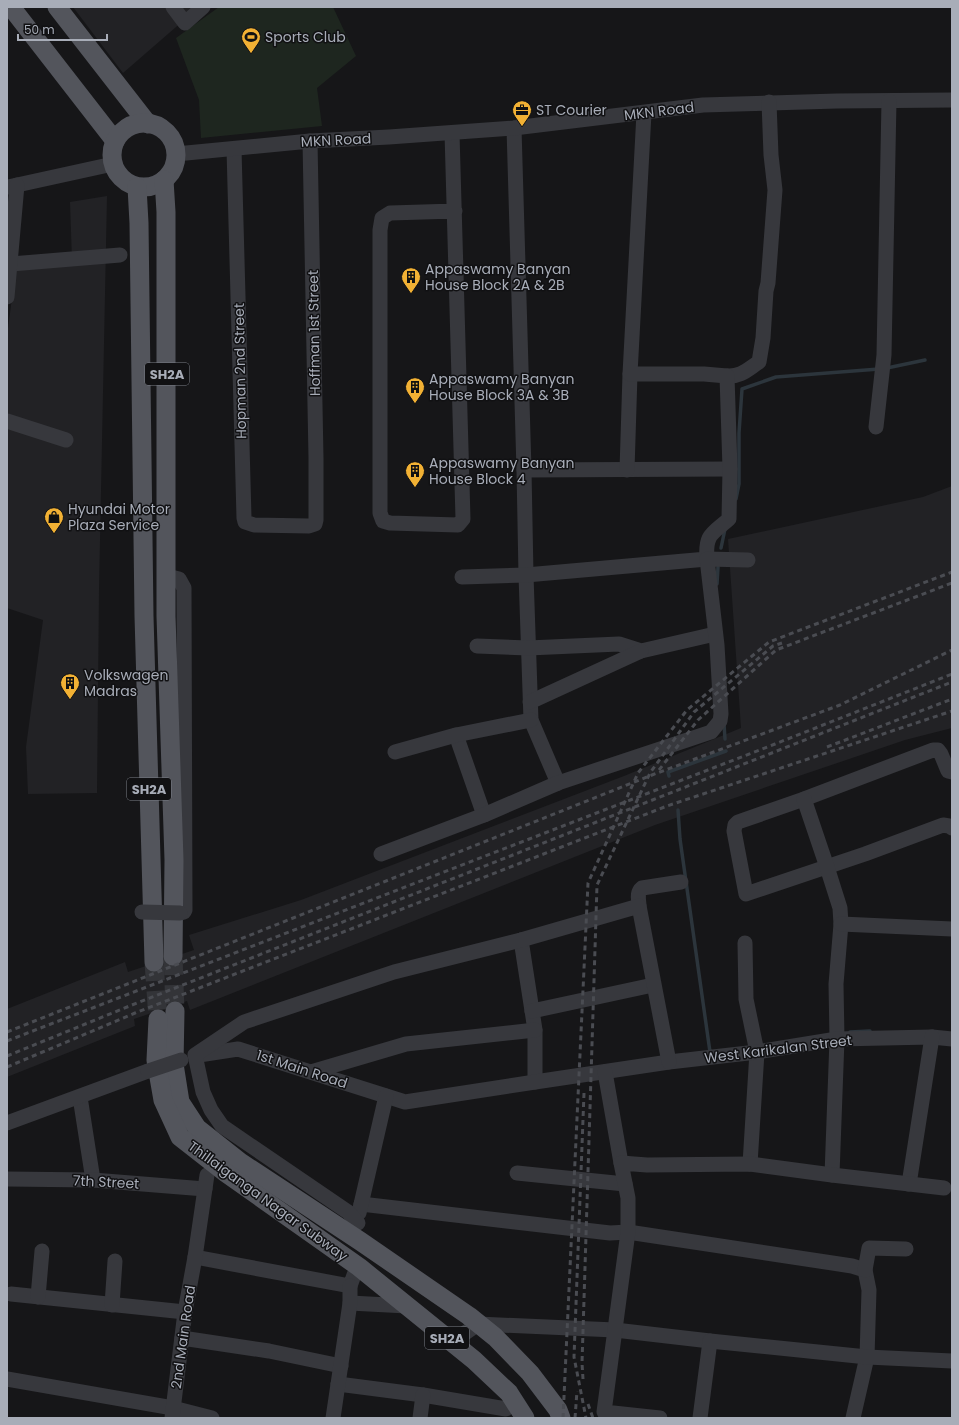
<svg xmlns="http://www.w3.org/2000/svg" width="959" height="1425" font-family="Poppins,sans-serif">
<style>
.built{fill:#222225}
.green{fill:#1e261f}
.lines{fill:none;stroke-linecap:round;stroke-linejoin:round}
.stream{stroke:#2c353c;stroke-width:3.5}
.major-tunnel{stroke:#333438;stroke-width:19;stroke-dasharray:19 10;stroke-linecap:butt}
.minor{stroke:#37383d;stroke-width:15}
.major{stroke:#53555c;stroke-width:19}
.rail{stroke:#4a4c52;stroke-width:3;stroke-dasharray:5 4;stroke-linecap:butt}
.minor-bridge{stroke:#37383d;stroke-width:15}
.labels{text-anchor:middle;stroke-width:3;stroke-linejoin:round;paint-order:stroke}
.shield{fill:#111113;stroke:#7b7e86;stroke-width:1}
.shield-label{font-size:13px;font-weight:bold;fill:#a8adb8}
.poi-label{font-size:14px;fill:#a8adb8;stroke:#111113;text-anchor:start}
.street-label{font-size:14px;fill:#a8adb8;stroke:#111113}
</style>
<rect width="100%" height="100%" fill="#161618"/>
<!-- built -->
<g class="built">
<path d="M73 7H199L123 73Z"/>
<path d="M107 196 99 590 97 793 28 794 26 747 43 620 7 608V336L16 267 72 261 70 202Z"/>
<path d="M952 486V728L905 740 655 825 190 1010 187 1001 134 1019 135 1026 7 1077V1009L125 962 128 972 194 950 189 935 301 900 624 776 741 728 728 539 923 497Z"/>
</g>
<!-- green -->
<path class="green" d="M219 7H333L356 56 317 88 322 126 201 138 199 100 176 38Z"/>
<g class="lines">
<!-- stream -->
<g class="stream">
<path d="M887 368 925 360"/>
<path d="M736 499 739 484V433L742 389 776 377 879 369"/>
<path d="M721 548 725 529"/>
<path d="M717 584 718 567"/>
<path d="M724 724 725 739"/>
<path d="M669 776 668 772 726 751"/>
<path d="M678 810 680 839 710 1052 711 1051"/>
<path d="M850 1032 870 1031"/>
</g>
<!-- major-tunnel -->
<g class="major-tunnel">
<path d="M173 956 175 1011"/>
<path d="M154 962 158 1019"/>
</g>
<!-- minor -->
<g class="minor">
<path d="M173 7 185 23 203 7"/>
<path d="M514 128 524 470 526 575 531 720 558 783"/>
<path d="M452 133 463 519 458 525 390 523 383 521 380 513V230L382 218 390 213 455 211"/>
<path d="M234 149 244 518 245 522 254 525 309 526 315 524 316 520V458L310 141"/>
<path d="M176 154 310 141 389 137 514 128 703 105 837 101 952 100"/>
<path d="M8 187 113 164"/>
<path d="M11 264 120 255"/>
<path d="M7 297 17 185"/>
<path d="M727 376C741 377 748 369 759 362L763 338 766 291 768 283 775 190 771 155 769 102"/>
<path d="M7 421 66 440"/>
<path d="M876 427 884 355 889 101"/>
<path d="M524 470 730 469"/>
<path d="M627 470 630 374"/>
<path d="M167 576 179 579 184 588 185 910 184 912 180 913"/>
<path d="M462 577 526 575 707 559C705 534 712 534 729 519L730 469 727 376 704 374H630L644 113"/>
<path d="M477 646 528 648 619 644 641 651 715 634"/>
<path d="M530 702 641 651"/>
<path d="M456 735 484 815"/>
<path d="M395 752 456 735 531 720"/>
<path d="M952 772 948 771 941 754 938 750H933L804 799 738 822 735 825 734 831 746 894 865 854 943 825 949 826 952 828"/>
<path d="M804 799 827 867 840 908 841 924 836 984 837 1039 832 1175"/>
<path d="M381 854 484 815 558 783 711 732 720 721 721 714 717 645 707 559 748 560"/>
<path d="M639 906C639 900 636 893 642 888L681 882"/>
<path d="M841 924 952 929"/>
<path d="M521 940 535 1030V1082"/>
<path d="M745 943 746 999 757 1052 750 1164"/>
<path d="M532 1011 653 985"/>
<path d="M199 1055 238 1049 405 1102 535 1082 669 1062 757 1052 837 1039 932 1037 952 1039"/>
<path d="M311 1072 406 1044 535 1030"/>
<path d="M605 1072 621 1163"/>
<path d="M80 1097 93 1180"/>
<path d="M7 1123 148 1071"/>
<path d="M517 1173 625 1184"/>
<path d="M7 1179 93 1180 205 1189"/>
<path d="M909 1184 932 1037"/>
<path d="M361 1204 610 1233 628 1232 852 1266 865 1270 869 1290 867 1357 853 1418"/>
<path d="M359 1213 386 1096"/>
<path d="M358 1223 348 1212 222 1126 211 1110 203 1092 195 1055 244 1022 394 972 521 940 639 906 669 1062"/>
<path d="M195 1257 350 1286 354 1275 359 1267"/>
<path d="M865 1270 869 1248 906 1249"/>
<path d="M11 1294 185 1312"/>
<path d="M38 1297 42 1251"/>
<path d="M350 1303 407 1306"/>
<path d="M112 1305 115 1261"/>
<path d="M182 1338 269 1351 341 1366"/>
<path d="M452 1342 478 1324 615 1330 710 1341"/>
<path d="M7 1379 173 1408 212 1418"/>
<path d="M338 1384 423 1395 506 1409"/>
<path d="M172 1418 185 1312 195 1257 207 1175"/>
<path d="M333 1418 350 1303V1286"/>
<path d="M420 1418 423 1395"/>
<path d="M660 1418 604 1412 628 1232V1198L621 1163 647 1165 750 1164 832 1175 944 1188"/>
<path d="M700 1418 710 1341 867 1357 952 1361"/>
</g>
<!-- major -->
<g class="major">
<path d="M11 7 115 141"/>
<path d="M57 7 148 124"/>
<circle cx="144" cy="155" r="32"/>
<path d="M164 180 166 212V616L174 860 173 956"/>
<path d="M137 187 139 223 144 616 154 962"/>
<path d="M175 1011 174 1064 180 1102 197 1128 240 1162 360 1241 469 1316 495 1337 530 1373 558 1410 561 1418"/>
<path d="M158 1019 156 1060 163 1100 180 1137 226 1173 359 1267 474 1360 509 1393 525 1418"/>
</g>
<!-- rail -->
<g class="rail">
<path d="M827 747 952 699"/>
<path d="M659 770 698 720 776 650 952 583"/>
<path d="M7 1032 652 775 840 705 952 650"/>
<path d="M7 1041 775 744 952 674"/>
<path d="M7 1056 132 1005 952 682"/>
<path d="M7 1067 135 1013 667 806 952 711"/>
<path d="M584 1093 574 1357 586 1418"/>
<path d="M583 1379 582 1363 597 885 650 773 694 712 773 646 782 643"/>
<path d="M588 1404 593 1418"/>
<path d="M563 1418 588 883 638 773 687 710 769 642 952 572"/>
<path d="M575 1418 577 1391"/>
</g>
<!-- minor-bridge -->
<g class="minor-bridge">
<path d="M142 912 180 913"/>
<path d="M148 1071 181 1060"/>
</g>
</g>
<!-- icons -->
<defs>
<symbol id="stadium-pin" viewBox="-11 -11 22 30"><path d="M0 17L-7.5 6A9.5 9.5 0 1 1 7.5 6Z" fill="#f2b134" stroke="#111113"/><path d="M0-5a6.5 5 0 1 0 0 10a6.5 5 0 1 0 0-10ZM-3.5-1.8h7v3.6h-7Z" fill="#111"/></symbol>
<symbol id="office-pin" viewBox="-11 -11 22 30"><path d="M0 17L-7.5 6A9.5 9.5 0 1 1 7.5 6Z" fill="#f2b134" stroke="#111113"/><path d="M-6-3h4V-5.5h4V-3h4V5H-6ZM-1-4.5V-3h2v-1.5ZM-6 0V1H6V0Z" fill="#111"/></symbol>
<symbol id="building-pin" viewBox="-11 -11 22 30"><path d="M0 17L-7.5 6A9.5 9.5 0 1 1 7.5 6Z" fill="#f2b134" stroke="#111113"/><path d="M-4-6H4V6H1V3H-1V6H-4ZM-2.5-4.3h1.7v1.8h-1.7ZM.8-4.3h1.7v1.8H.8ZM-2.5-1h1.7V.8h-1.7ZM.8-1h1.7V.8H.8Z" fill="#111"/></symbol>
<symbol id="shop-pin" viewBox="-11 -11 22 30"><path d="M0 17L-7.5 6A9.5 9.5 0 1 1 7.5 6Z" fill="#f2b134" stroke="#111113"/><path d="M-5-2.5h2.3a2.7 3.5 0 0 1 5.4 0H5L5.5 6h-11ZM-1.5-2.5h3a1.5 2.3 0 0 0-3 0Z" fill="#111"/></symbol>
</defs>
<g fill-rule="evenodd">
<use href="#stadium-pin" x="240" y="26" width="22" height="30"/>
<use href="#office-pin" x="511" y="99" width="22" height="30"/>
<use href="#building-pin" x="400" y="266" width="22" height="30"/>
<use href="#building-pin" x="404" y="376" width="22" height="30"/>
<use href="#building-pin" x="404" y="460" width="22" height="30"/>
<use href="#shop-pin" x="43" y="506" width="22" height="30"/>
<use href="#building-pin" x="59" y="672" width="22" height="30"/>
</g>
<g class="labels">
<!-- shield labels -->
<g class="shield">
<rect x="145" y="363" width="44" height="22" rx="3"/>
<rect x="127" y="778" width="44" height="22" rx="3"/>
<rect x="425" y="1327" width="44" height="22" rx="3"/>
</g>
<g class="shield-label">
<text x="167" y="379">SH2A</text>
<text x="149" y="794">SH2A</text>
<text x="447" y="1343">SH2A</text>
</g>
<!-- poi labels -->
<g class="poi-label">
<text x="265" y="42">Sports Club</text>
<text x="536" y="115">ST Courier</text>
<text x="425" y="274">Appaswamy Banyan<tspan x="425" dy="16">House Block 2A &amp; 2B</tspan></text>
<text x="429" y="384">Appaswamy Banyan<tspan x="429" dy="16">House Block 3A &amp; 3B</tspan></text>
<text x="429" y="468">Appaswamy Banyan<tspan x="429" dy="16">House Block 4</tspan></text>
<text x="68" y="514">Hyundai Motor<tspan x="68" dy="16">Plaza Service</tspan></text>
<text x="84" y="680">Volkswagen<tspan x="84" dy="16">Madras</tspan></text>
</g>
<!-- street labels -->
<g class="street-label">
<text transform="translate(659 111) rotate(-7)" y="5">MKN Road</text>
<text transform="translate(336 140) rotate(-3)" y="5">MKN Road</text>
<text transform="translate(314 333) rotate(-91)" y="5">Hoffman 1st Street</text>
<text transform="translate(240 371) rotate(-91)" y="5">Hopman 2nd Street</text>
<text transform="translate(778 1049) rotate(-7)" y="5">West Karikalan Street</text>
<text transform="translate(302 1069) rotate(18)" y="5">1st Main Road</text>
<text transform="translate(106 1182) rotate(3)" y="5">7th Street</text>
<text transform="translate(268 1201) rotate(36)" y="5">Thillaiganga Nagar Subway</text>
<text transform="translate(183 1337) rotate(-82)" y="5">2nd Main Road</text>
</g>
</g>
<!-- border -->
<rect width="959" height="1425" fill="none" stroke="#a8adb8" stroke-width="16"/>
<!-- scale -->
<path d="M18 34v6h89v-6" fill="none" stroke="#a8adb8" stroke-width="2"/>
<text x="24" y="34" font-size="12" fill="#a8adb8" stroke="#111113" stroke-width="3" paint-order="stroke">50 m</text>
</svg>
